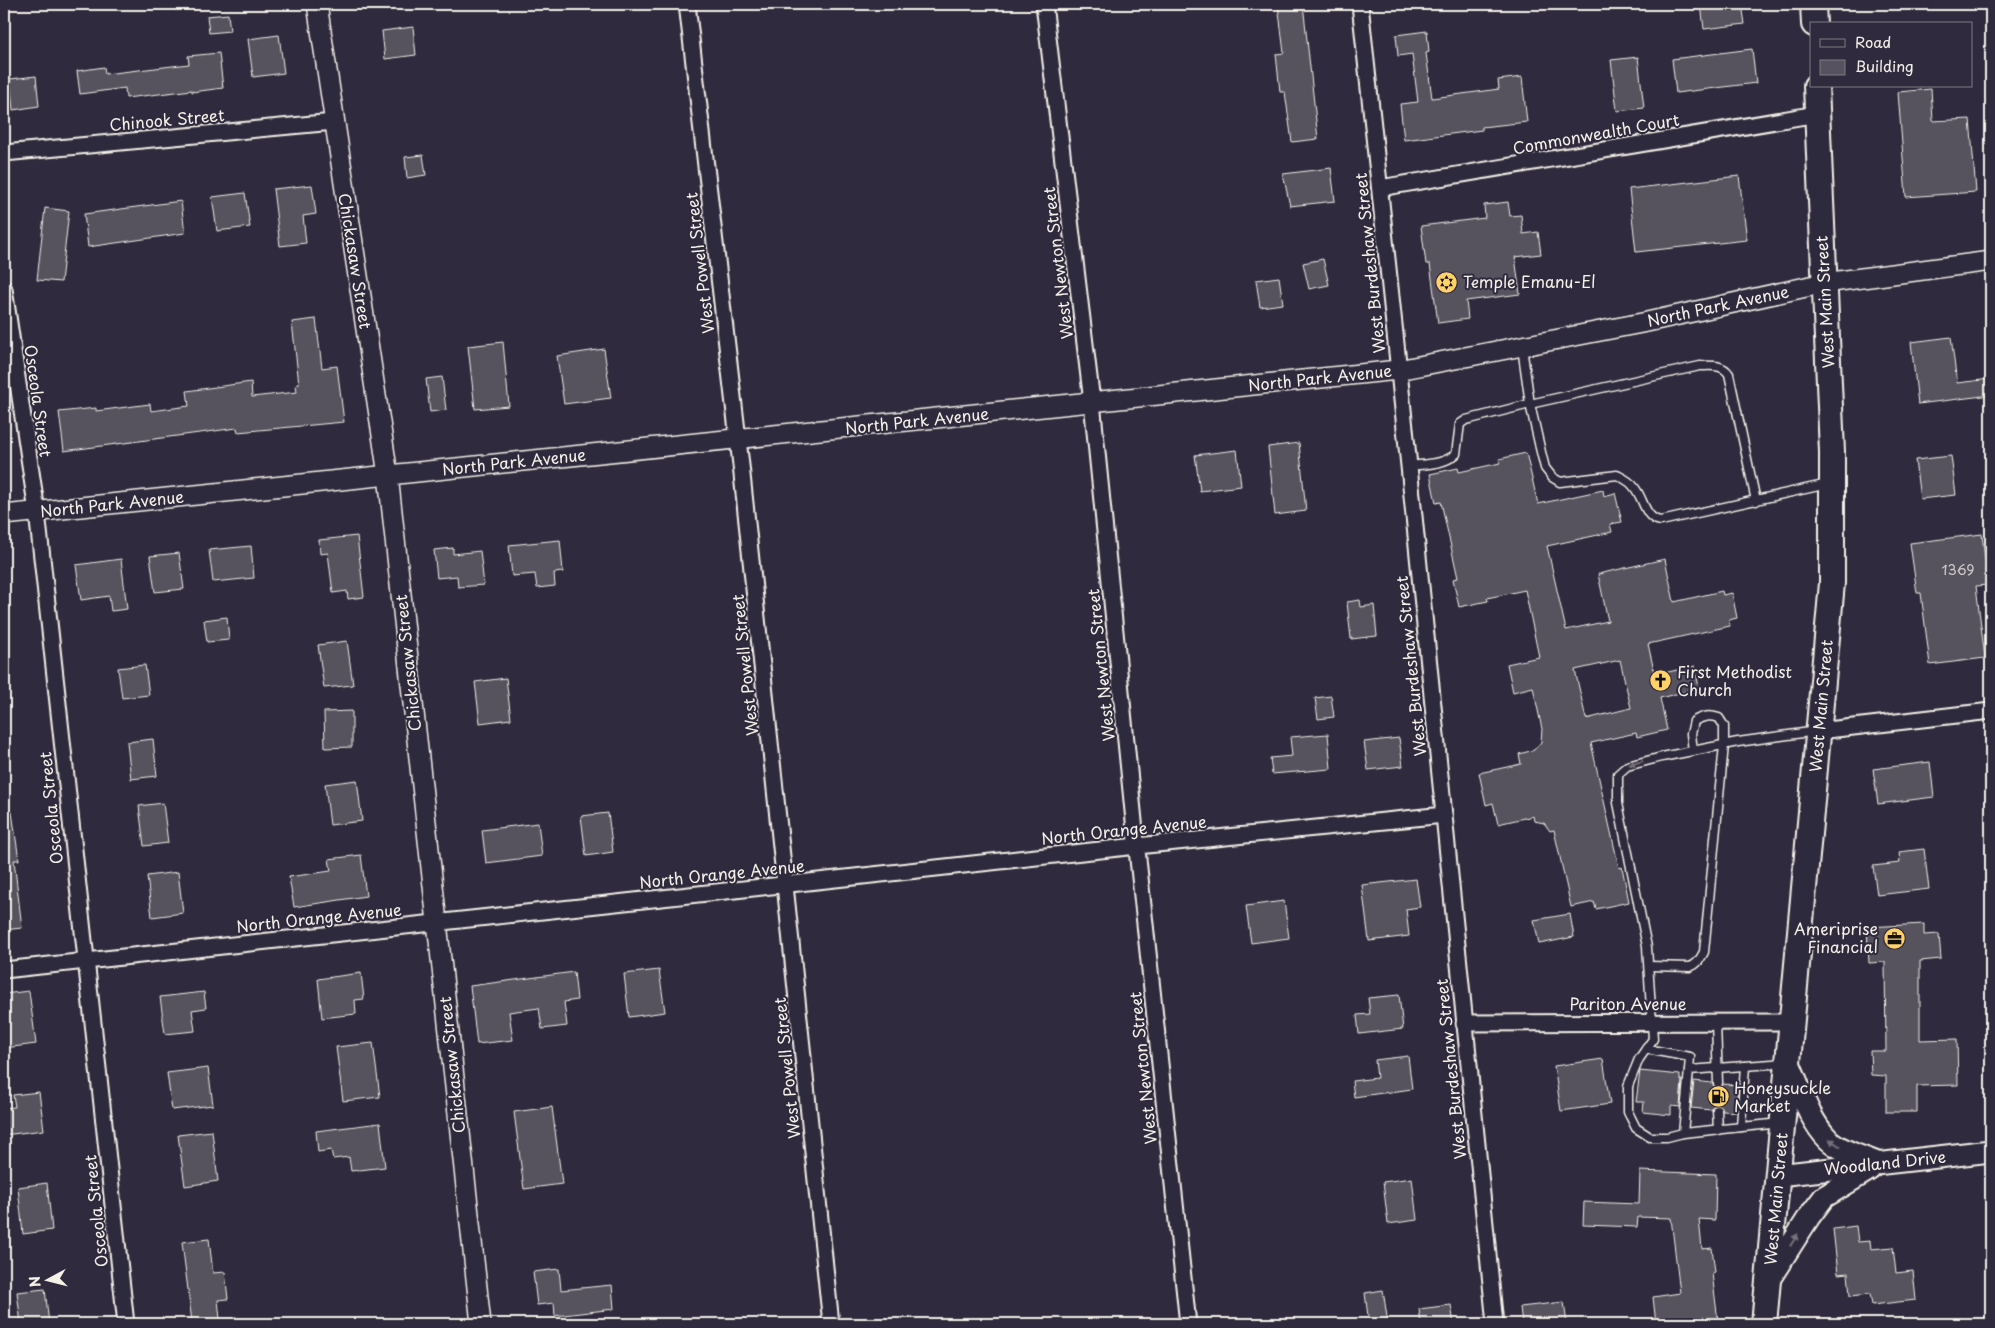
<svg xmlns="http://www.w3.org/2000/svg" width="1995" height="1328" font-family="'Playpen Sans',sans-serif">
<style>
.building{fill:#56525f;stroke:#f4f1e8;fill-rule:evenodd}
.lines{fill:none;stroke-linecap:round;stroke-linejoin:round}
.service-casing{stroke:#f4f1e8;stroke-width:11}
.minor-casing{stroke:#f4f1e8;stroke-width:19}
.tertiary-casing{stroke:#f4f1e8;stroke-width:22}
.secondary-casing{stroke:#f4f1e8;stroke-width:25}
.primary-casing{stroke:#f4f1e8;stroke-width:28}
.service{stroke:#2f2a3d;stroke-width:8}
.minor{stroke:#2f2a3d;stroke-width:15}
.tertiary{stroke:#2f2a3d;stroke-width:19}
.secondary{stroke:#2f2a3d;stroke-width:21}
.primary{stroke:#2f2a3d;stroke-width:24}
.oneway{fill:#747079}
.labels{text-anchor:middle;stroke-width:4;stroke-linejoin:round;paint-order:stroke}
.number-label{font-size:14px;fill:#ccc9c6}
.street-label{font-size:16px;fill:#f4f1e8;stroke:#2f2a3d}
.poi-label{font-size:16px;fill:#f4f1e8;stroke:#2f2a3d;text-anchor:start}
</style>
<rect width="100%" height="100%" fill="#2f2a3d"/>
<filter id="ink" filterUnits="userSpaceOnUse"><feTurbulence type="fractalNoise" baseFrequency=".02" numOctaves="2"/><feDisplacementMap in="SourceGraphic" scale="10" xChannelSelector="R" yChannelSelector="G"/><feConvolveMatrix kernelMatrix="1 2 1 2 8 2 1 2 1" color-interpolation-filters="sRGB"/></filter>
<g filter="url(#ink)">
<!-- building -->
<g class="building">
<path d="M1278 4H1303L1318 139 1292 142 1285 92H1280L1276 54 1284 53Z"/>
<path d="M1701 4H1742L1745 24 1704 29Z"/>
<path d="M228 14 230 31 209 33 207 16Z"/>
<path d="M413 27 416 55 385 59 382 31Z"/>
<path d="M1427 31 1429 52 1426 53 1432 98 1499 89 1498 80 1522 77 1527 122 1482 127V130L1404 140 1400 104 1418 102 1412 54 1398 56 1396 35Z"/>
<path d="M279 35 284 73 253 77 248 39Z"/>
<path d="M1752 49 1756 83 1676 93 1672 59Z"/>
<path d="M219 53 223 88 192 92V90L126 98 125 88 80 94 77 71 104 67 105 74 189 64 188 56Z"/>
<path d="M1638 57 1644 108 1617 111 1611 60Z"/>
<path d="M36 76 39 106 13 110 10 79Z"/>
<path d="M1931 89 1933 121 1970 119 1976 192 1906 197 1898 92Z"/>
<path d="M423 155 426 175 407 178 405 157Z"/>
<path d="M1331 168 1335 201 1290 206 1283 174Z"/>
<path d="M1739 176 1747 240 1636 252 1629 189Z"/>
<path d="M312 185 316 214 303 216 306 243 280 246 273 189Z"/>
<path d="M245 193 250 227 217 231 212 197Z"/>
<path d="M181 201 185 233 88 247 84 214Z"/>
<path d="M1508 202 1510 216 1521 215 1523 234 1538 232 1541 254 1515 257 1520 294 1466 301 1468 319 1438 323 1430 264H1426L1421 226 1485 218 1484 205Z"/>
<path d="M45 208 69 211 61 282 37 280Z"/>
<path d="M1323 259 1329 285 1309 289 1303 263Z"/>
<path d="M1279 277 1283 304 1260 307 1256 280Z"/>
<path d="M316 319 322 368 337 366 344 422 238 432 237 428 64 451 59 412 96 408V411L150 404 151 411 189 406 187 391 251 382 252 397 297 392 296 385 299 384 292 322Z"/>
<path d="M1951 337 1957 383 1990 379 1991 395 1918 404 1911 342Z"/>
<path d="M503 342 509 406 475 409 468 346Z"/>
<path d="M604 349 611 398 564 404 557 356Z"/>
<path d="M442 377 446 410 430 412 426 379Z"/>
<path d="M1299 443 1306 511 1275 515 1268 447Z"/>
<path d="M1237 450 1241 486 1200 491 1195 455Z"/>
<path d="M1526 453 1538 504 1603 490 1604 496 1615 493 1622 522 1610 524 1612 532 1547 546 1566 630 1608 621 1598 574 1665 559 1674 602 1722 591 1723 595 1732 593 1737 618 1729 620 1730 626 1648 644 1655 675 1695 666 1699 688 1660 698 1667 730 1637 737 1636 733 1591 743 1619 868 1622 867 1629 902 1596 909 1594 902 1571 907 1554 830 1550 831 1544 823 1534 821 1533 816 1498 824 1493 803 1486 805 1479 773 1521 764 1519 754 1534 750 1541 742 1542 729 1533 687 1513 692 1507 664 1539 657 1525 590 1487 598 1488 601 1459 607 1453 579 1458 578 1441 502 1436 503 1430 474 1458 468 1459 472 1500 463 1499 459ZM1620 660 1631 708 1586 719 1575 670Z"/>
<path d="M1951 456 1956 495 1920 499 1915 460Z"/>
<path d="M1982 534 1988 585 1976 586 1985 658 1930 665 1921 593H1917L1910 543Z"/>
<path d="M357 536 364 597 348 599 347 591 333 593 328 553 320 554 319 540Z"/>
<path d="M560 540 563 572 554 573 555 586 537 588 535 574 512 576 509 545Z"/>
<path d="M251 546 254 578 213 582 209 550Z"/>
<path d="M453 548V554L480 551 484 585 458 587 457 576 437 578 434 550Z"/>
<path d="M179 553 184 589 155 592 150 556Z"/>
<path d="M121 559 127 609 111 611 109 596 81 600 76 565Z"/>
<path d="M1360 600 1361 607 1374 605 1377 636 1351 639 1347 602Z"/>
<path d="M227 617 229 640 207 642 204 620Z"/>
<path d="M347 641 353 685 324 688 318 645Z"/>
<path d="M145 665 149 695 122 698 118 668Z"/>
<path d="M506 678 511 719 480 723 475 682Z"/>
<path d="M1331 696 1334 717 1318 719 1315 698Z"/>
<path d="M352 711V747L325 748 324 712Z"/>
<path d="M1328 734 1331 769 1272 774 1270 758 1292 756 1290 737Z"/>
<path d="M1399 738 1403 766 1368 770 1364 742Z"/>
<path d="M153 739 157 776 131 779 127 742Z"/>
<path d="M1930 762 1934 797 1878 804 1873 769Z"/>
<path d="M357 780 362 821 330 825 325 784Z"/>
<path d="M163 803 168 843 144 846 139 806Z"/>
<path d="M4 812H12L19 860H14L22 928 4 930Z"/>
<path d="M608 813 613 852 586 856 581 816Z"/>
<path d="M538 823 542 856 486 863 482 830Z"/>
<path d="M1924 849 1929 889 1877 895 1873 866 1900 863 1899 852Z"/>
<path d="M361 855 366 896 294 907 289 877 331 871 329 859Z"/>
<path d="M178 872 183 913 152 917 147 876Z"/>
<path d="M1416 879 1420 907 1406 909 1409 936 1369 941 1362 885Z"/>
<path d="M1284 901 1289 938 1251 943 1246 906Z"/>
<path d="M1570 914 1574 937 1539 944 1534 920Z"/>
<path d="M1924 924V935L1939 934 1941 959 1920 961V1040L1957 1039 1958 1085 1917 1086V1112H1886V1076L1871 1075 1870 1051H1886L1885 962 1869 963 1867 927Z"/>
<path d="M659 970 665 1012 629 1017 624 974Z"/>
<path d="M574 972 577 1000 564 1002 567 1026 542 1029 539 1008 509 1012 513 1040 477 1044 470 986Z"/>
<path d="M361 973 364 999 355 1000 356 1014 322 1018 318 979Z"/>
<path d="M29 991 36 1044 4 1048V994Z"/>
<path d="M204 992 206 1008 192 1010 195 1031 165 1034 160 997Z"/>
<path d="M1399 995 1403 1029 1359 1034 1357 1015 1370 1014 1368 998Z"/>
<path d="M373 1043 380 1097 343 1101 336 1047Z"/>
<path d="M1408 1056 1412 1089 1354 1097 1352 1081 1377 1078 1375 1060Z"/>
<path d="M1603 1059 1610 1104 1561 1111 1554 1066Z"/>
<path d="M208 1068 213 1105 172 1110 167 1073Z"/>
<path d="M1640 1071 1680 1075V1080H1682L1680 1107 1671 1106V1115L1643 1112 1644 1102H1636Z"/>
<path d="M1694 1081 1712 1083 1714 1086 1718 1089 1721 1087 1723 1084 1738 1085 1736 1112 1723 1111 1721 1107 1717 1104 1714 1106 1711 1110 1691 1108Z"/>
<path d="M39 1092 44 1130 4 1135V1108L15 1107 13 1095Z"/>
<path d="M552 1107 562 1184 524 1189 514 1112Z"/>
<path d="M380 1123 385 1167 351 1171 349 1157 333 1159 331 1150 318 1152 316 1131Z"/>
<path d="M212 1131 218 1181 185 1186 178 1135Z"/>
<path d="M1640 1171 1716 1174 1715 1220 1699 1219 1702 1249 1712 1248 1715 1272 1712 1273 1718 1321 1691 1324H1656L1653 1297 1680 1293 1671 1218 1638 1217 1637 1227 1583 1225 1584 1202 1639 1204Z"/>
<path d="M1412 1178 1417 1220 1388 1224 1383 1182Z"/>
<path d="M47 1183 52 1230 23 1234 18 1187Z"/>
<path d="M1856 1226 1858 1242 1870 1241 1871 1249 1893 1247 1896 1273 1913 1271 1916 1300 1872 1305 1870 1294 1850 1296 1848 1273 1838 1274 1833 1229Z"/>
<path d="M209 1239 213 1273 225 1272 228 1299 218 1300 220 1319 192 1322 182 1242Z"/>
<path d="M559 1269 561 1290 612 1285 614 1309 555 1316 554 1303 537 1305 533 1272Z"/>
<path d="M45 1289 49 1324H21L17 1292Z"/>
<path d="M1383 1290 1388 1324H1369L1365 1293Z"/>
<path d="M1564 1302 1567 1324H1522L1520 1307Z"/>
<path d="M1451 1305 1454 1324H1421L1419 1309Z"/>
</g>
<g class="lines">
<defs>
<g id="service">
<path d="M1522 347 1530 404 1541 452 1545 468 1552 477 1560 482 1617 475C1623 478 1630 481 1634 487 1644 498 1644 519 1661 521L1828 484"/>
<path d="M1409 466C1425 464 1443 465 1456 454L1460 424 1466 420 1530 404 1700 366C1712 366 1722 364 1729 374L1756 501"/>
<path d="M1649 966 1690 967C1698 964 1700 959 1704 952L1724 745V726L1719 718C1709 715 1704 716 1694 721L1691 734 1693 751"/>
<path d="M1716 1021 1718 1083"/>
<path d="M1646 1049 1690 1057 1689 1070"/>
<path d="M1717 1110 1718 1130"/>
<path d="M1781 1123 1683 1133 1689 1070 1786 1063"/>
<path d="M1741 1127 1745 1066"/>
<path d="M1683 1133 1667 1137H1650L1636 1128 1628 1112V1086L1639 1059 1653 1039 1647 947 1618 803V774L1627 766 1662 757 1738 742 1817 731"/>
</g>
<g id="minor">
<path d="M687 4 741 465 831 1324"/>
<path d="M1044 4 1092 402 1135 831 1188 1324"/>
<path d="M1360 4 1409 466 1495 1324"/>
<path d="M4 153 334 122"/>
<path d="M1380 188 1817 114"/>
<path d="M4 289 37 512 126 1324"/>
<path d="M1819 731 1991 711"/>
<path d="M4 970 1137 846 1444 815"/>
<path d="M1464 1023 1793 1022"/>
</g>
<g id="tertiary">
<path d="M317 4 388 475 481 1324"/>
<path d="M4 515 1398 370 1647 322 1824 283 1991 261"/>
</g>
<g id="secondary">
<path d="M1789 1063C1800 1087 1808 1119 1828 1139 1840 1151 1861 1156 1877 1163"/>
<path d="M1778 1175 1991 1151"/>
<path d="M1768 1281 1809 1217 1824 1197 1870 1169"/>
</g>
<g id="primary">
<path d="M1813 4 1814 24"/>
<path d="M1764 1324 1832 583V452L1816 86"/>
</g>
</defs>
<!-- service casing -->
<use href="#service" class="service-casing"/>
<!-- minor casing -->
<use href="#minor" class="minor-casing"/>
<!-- tertiary casing -->
<use href="#tertiary" class="tertiary-casing"/>
<!-- secondary casing -->
<use href="#secondary" class="secondary-casing"/>
<!-- primary casing -->
<use href="#primary" class="primary-casing"/>
<!-- service -->
<use href="#service" class="service"/>
<!-- minor -->
<use href="#minor" class="minor"/>
<!-- tertiary -->
<use href="#tertiary" class="tertiary"/>
<!-- secondary -->
<use href="#secondary" class="secondary"/>
<!-- primary -->
<use href="#primary" class="primary"/>
</g>
<!-- one-way arrows -->
<defs><path id="oneway-solid" d="M-6-.8H1V-3.2L6.5 0L1 3.2V.8H-6Z" transform="scale(1.25)"/></defs>
<g class="oneway">
<use href="#oneway-solid" transform="translate(1636 763) rotate(164)"/>
<use href="#oneway-solid" transform="translate(1835 1143) rotate(-147)"/>
<use href="#oneway-solid" transform="translate(1794 1240) rotate(-58)"/>
</g>
</g>
<!-- icons -->
<defs>
<symbol id="synagogue-disc" viewBox="-11 -11 22 22"><circle r="9.5" fill="#ffd166" stroke="#2f2a3d"/><path d="M0-6.5L5.6 3.2H-5.6ZM0 6.5L5.6-3.2H-5.6Z" fill="#111"/></symbol>
<symbol id="church-disc" viewBox="-11 -11 22 22"><circle r="9.5" fill="#ffd166" stroke="#2f2a3d"/><path d="M-1.2-6h2.4v3.5h3.3v2.4h-3.3V6h-2.4V-.1h-3.3v-2.4h3.3Z" fill="#111"/></symbol>
<symbol id="office-disc" viewBox="-11 -11 22 22"><circle r="9.5" fill="#ffd166" stroke="#2f2a3d"/><path d="M-6-3h4V-5.5h4V-3h4V5H-6ZM-1-4.5V-3h2v-1.5ZM-6 0V1H6V0Z" fill="#111"/></symbol>
<symbol id="fuel-disc" viewBox="-11 -11 22 22"><circle r="9.5" fill="#ffd166" stroke="#2f2a3d"/><path d="M-5.5-6h7V0h2V4h1.3V-2.5L3-4.5l.8-.8L6-3V5H2.5V1h-1V6h-7ZM-4.2-4.7v3.2H.2V-4.7Z" fill="#111"/></symbol>
</defs>
<g fill-rule="evenodd">
<use href="#synagogue-disc" x="1434" y="270" width="25" height="25"/>
<use href="#church-disc" x="1648" y="668" width="25" height="25"/>
<use href="#office-disc" x="1882" y="926" width="25" height="25"/>
<use href="#fuel-disc" x="1706" y="1084" width="25" height="25"/>
</g>
<g class="labels">
<!-- number labels -->
<g class="number-label">
<text x="1958" y="575">1369</text>
</g>
<!-- street labels -->
<g class="street-label">
<text transform="translate(167 120) rotate(-5)" y="6">Chinook Street</text>
<text transform="translate(1596 134) rotate(-10)" y="6">Commonwealth Court</text>
<text transform="translate(355 261) rotate(81)" y="6">Chickasaw Street</text>
<text transform="translate(700 263) rotate(-97)" y="6">West Powell Street</text>
<text transform="translate(1058 263) rotate(-97)" y="6">West Newton Street</text>
<text transform="translate(1370 263) rotate(-96)" y="6">West Burdeshaw Street</text>
<text transform="translate(1825 302) rotate(-93)" y="6">West Main Street</text>
<text transform="translate(1718 306) rotate(-12)" y="6">North Park Avenue</text>
<text transform="translate(1320 378) rotate(-6)" y="6">North Park Avenue</text>
<text transform="translate(38 401) rotate(82)" y="6">Osceola Street</text>
<text transform="translate(917 421) rotate(-6)" y="6">North Park Avenue</text>
<text transform="translate(514 462) rotate(-6)" y="6">North Park Avenue</text>
<text transform="translate(112 504) rotate(-6)" y="6">North Park Avenue</text>
<text transform="translate(408 663) rotate(-96)" y="6">Chickasaw Street</text>
<text transform="translate(745 665) rotate(-96)" y="6">West Powell Street</text>
<text transform="translate(1101 665) rotate(-96)" y="6">West Newton Street</text>
<text transform="translate(1411 666) rotate(-96)" y="6">West Burdeshaw Street</text>
<text transform="translate(1821 706) rotate(-85)" y="6">West Main Street</text>
<text transform="translate(51 808) rotate(-96)" y="6">Osceola Street</text>
<text transform="translate(1124 830) rotate(-6)" y="6">North Orange Avenue</text>
<text transform="translate(722 874) rotate(-6)" y="6">North Orange Avenue</text>
<text transform="translate(319 918) rotate(-6)" y="6">North Orange Avenue</text>
<text x="1628" y="1010">Pariton Avenue</text>
<text transform="translate(452 1065) rotate(-96)" y="6">Chickasaw Street</text>
<text transform="translate(787 1068) rotate(-96)" y="6">West Powell Street</text>
<text transform="translate(1143 1068) rotate(-96)" y="6">West Newton Street</text>
<text transform="translate(1451 1069) rotate(-96)" y="6">West Burdeshaw Street</text>
<text transform="translate(1885 1163) rotate(-6)" y="6">Woodland Drive</text>
<text transform="translate(1776 1199) rotate(-85)" y="6">West Main Street</text>
<text transform="translate(96 1211) rotate(-96)" y="6">Osceola Street</text>
</g>
<!-- poi labels -->
<g class="poi-label">
<text x="1463" y="288">Temple Emanu-El</text>
<text x="1677" y="678">First Methodist<tspan x="1677" dy="18">Church</tspan></text>
<text x="1878" y="935" text-anchor="end">Ameriprise<tspan x="1878" dy="18">Financial</tspan></text>
<text x="1734" y="1094">Honeysuckle<tspan x="1734" dy="18">Market</tspan></text>
</g>
</g>
<!-- margin -->
<rect width="1995" height="1328" fill="none" stroke="#2f2a3d" stroke-width="20"/>
<rect x="10" y="10" width="1975" height="1308" fill="none" stroke="#f4f1e8" stroke-width="2" filter="url(#ink)"/>
<!-- legend -->
<rect x="1810" y="22" width="162" height="65" fill="#2f2a3d" stroke="#7e7a81"/>
<rect x="1820" y="39" width="25" height="8" fill="#2f2a3d" stroke="#7e7a81"/>
<text x="1855" y="48" font-size="15" fill="#f4f1e8">Road</text>
<rect x="1820" y="60" width="25" height="15" fill="#56525f" stroke="#7e7a81"/>
<text x="1855" y="72" font-size="15" fill="#f4f1e8">Building</text>
<!-- north arrow -->
<g transform="translate(48 1280) rotate(263)" stroke="#2f2a3d" stroke-width="4" paint-order="stroke">
<path d="M0-4L9 19L0 12L-9 19Z" fill="#f4f1e8"/>
<text y="-8" font-size="14" font-weight="bold" text-anchor="middle" fill="#f4f1e8">N</text>
</g>
</svg>
